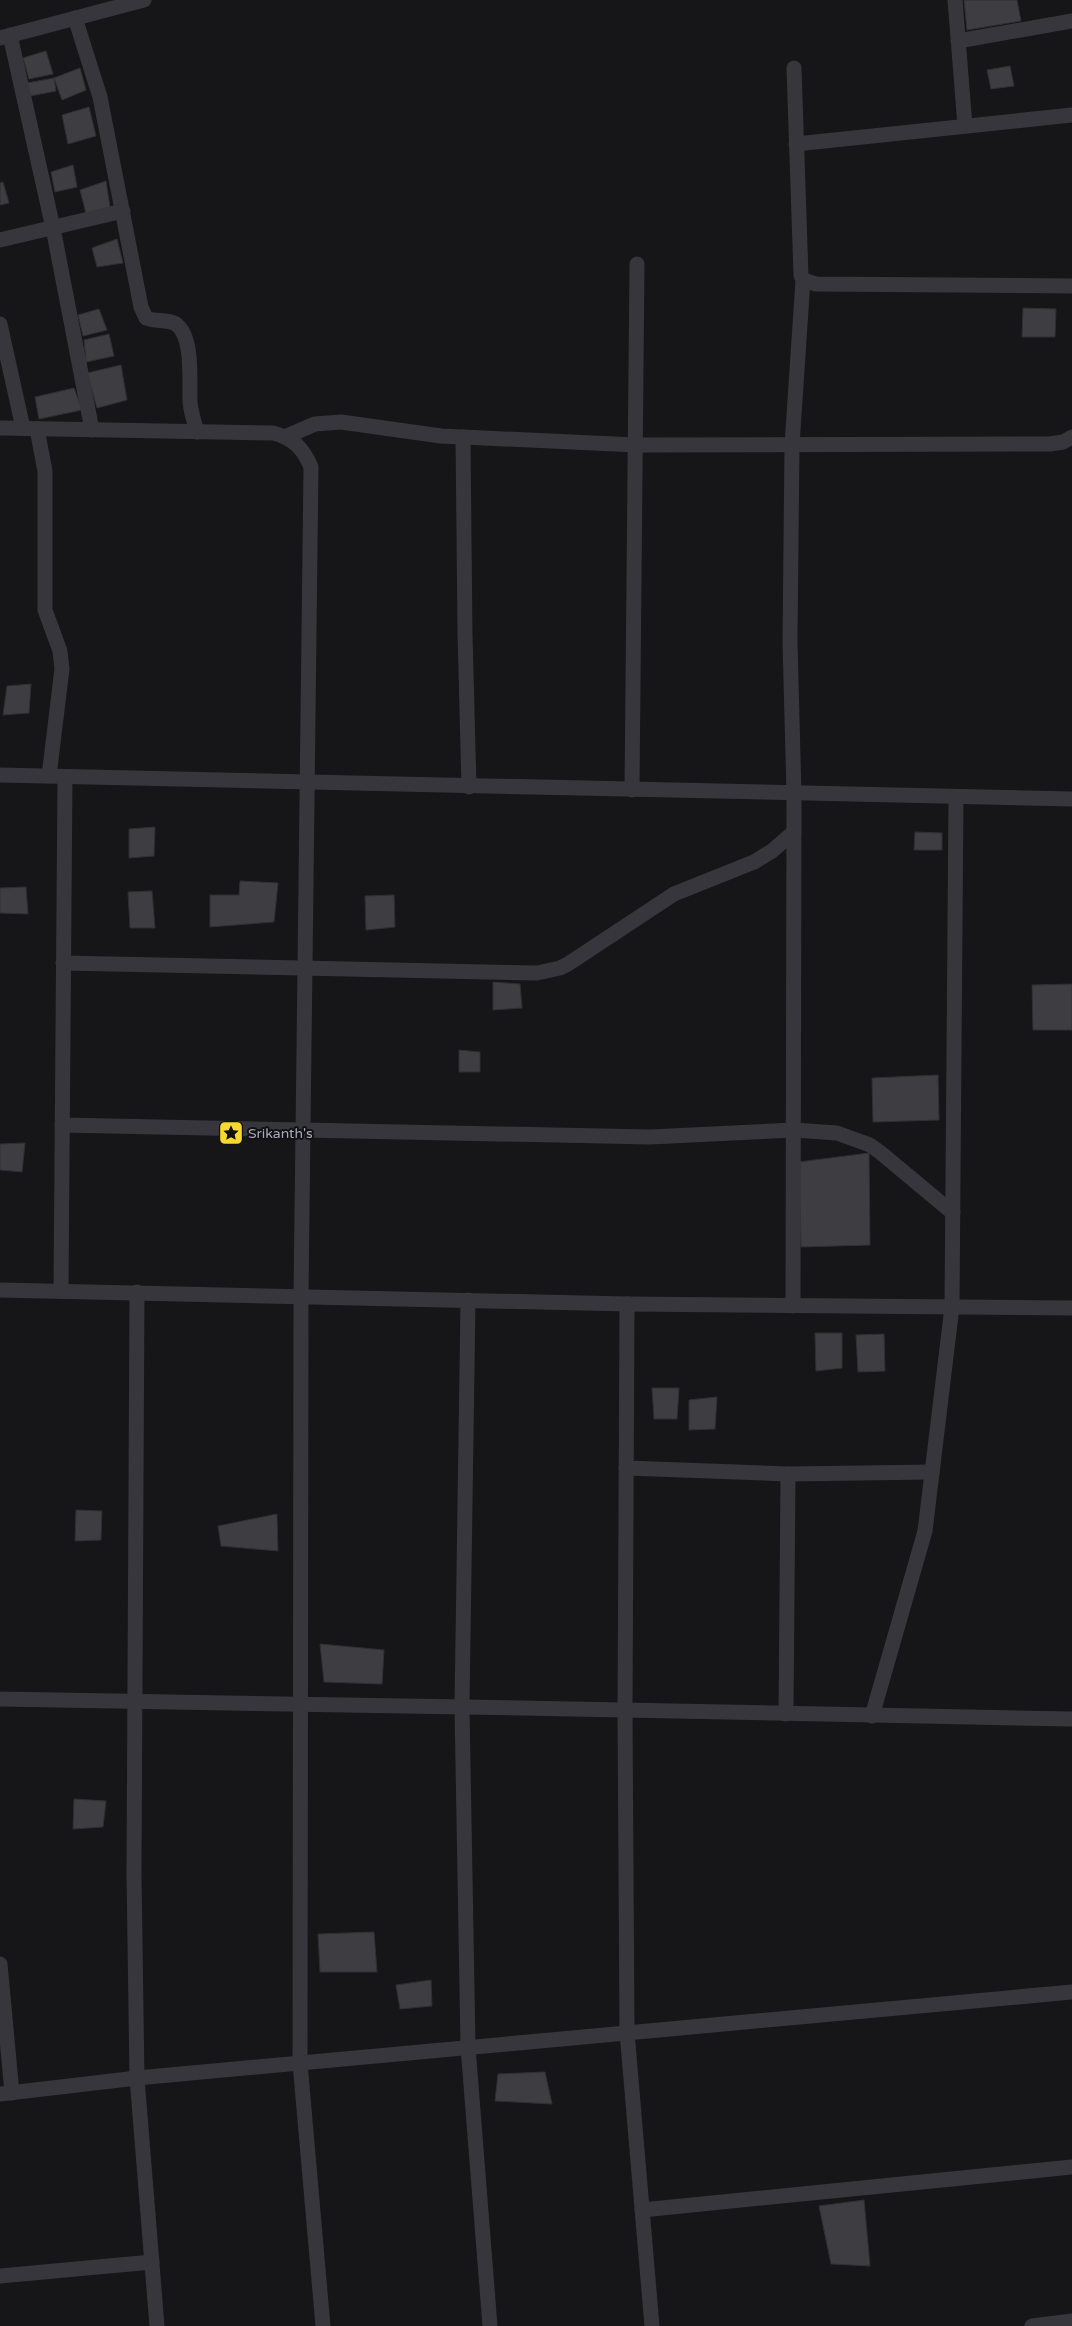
<svg xmlns="http://www.w3.org/2000/svg" width="1072" height="2326" font-family="'Varela Round',sans-serif">
<style>
.building{fill:#3d3d42;stroke:#302f33}
.lines{fill:none;stroke-linecap:round;stroke-linejoin:round}
.minor{stroke:#36363c;stroke-width:15}
.labels{text-anchor:middle;stroke-width:4;stroke-linejoin:round;paint-order:stroke}
.poi-label{font-size:14px;fill:#a7a9b8;stroke:#111012;text-anchor:start}
</style>
<rect width="100%" height="100%" fill="#161517"/>
<!-- building -->
<g class="building">
<path d="M964 0H1017L1021 21 967 30Z"/>
<path d="M46 51 53 74 29 79 23 58Z"/>
<path d="M1010 66 1014 86 991 89 987 70Z"/>
<path d="M80 68 86 90 62 100 54 78Z"/>
<path d="M54 78 56 91 30 96 27 83Z"/>
<path d="M89 107 96 136 68 144 62 115Z"/>
<path d="M73 165 77 187 55 192 51 172Z"/>
<path d="M106 181 110 207 86 213 80 190Z"/>
<path d="M3 182 9 203 0 205V183Z"/>
<path d="M117 239 123 263 97 267 92 248Z"/>
<path d="M1023 308 1056 309 1055 337H1022Z"/>
<path d="M99 309 107 330 83 336 78 315Z"/>
<path d="M109 334 114 356 86 362 84 340Z"/>
<path d="M121 365 127 400 97 408 87 373Z"/>
<path d="M74 388 82 410 39 419 35 397Z"/>
<path d="M31 684 29 713 3 715 7 686Z"/>
<path d="M155 827 154 856 129 858V829Z"/>
<path d="M915 832 942 833V850H914Z"/>
<path d="M240 881 278 883 274 922 210 927V895H239Z"/>
<path d="M26 887 28 914 0 913V888Z"/>
<path d="M152 891 155 928H130L128 892Z"/>
<path d="M394 895 395 927 366 930 365 896Z"/>
<path d="M493 982 520 984 522 1008 493 1010Z"/>
<path d="M1072 984V1030H1033L1032 985Z"/>
<path d="M459 1050 480 1052V1072H459Z"/>
<path d="M938 1075 939 1120 873 1122 872 1078Z"/>
<path d="M25 1143 22 1172 0 1170V1144Z"/>
<path d="M869 1153 870 1245 801 1247 799 1162Z"/>
<path d="M815 1333H842V1368L816 1371Z"/>
<path d="M884 1334 885 1371 858 1372 856 1335Z"/>
<path d="M652 1388H679L677 1419H654Z"/>
<path d="M717 1397 715 1429 689 1430V1400Z"/>
<path d="M76 1510 102 1511 101 1540 75 1541Z"/>
<path d="M277 1514 278 1551 221 1546 218 1526Z"/>
<path d="M320 1644 384 1650 382 1684 324 1682Z"/>
<path d="M74 1799 106 1801 103 1827 73 1829Z"/>
<path d="M374 1932 377 1972H320L318 1934Z"/>
<path d="M431 1980 432 2006 400 2009 396 1985Z"/>
<path d="M545 2072 552 2104 495 2101 498 2074Z"/>
<path d="M864 2200 870 2266 831 2264 819 2206Z"/>
</g>
<g class="lines">
<!-- minor -->
<g class="minor">
<path d="M955 0 965 126"/>
<path d="M75 18 100 97 141 307 146 318C155 322 167 319 176 324 194 337 189 382 190 402 191 412 194 422 197 432"/>
<path d="M10 35 53 228 92 430"/>
<path d="M0 38 144 0"/>
<path d="M958 41 1072 21"/>
<path d="M794 68 801 275 803 280 816 284 1072 286"/>
<path d="M796 144 1072 115"/>
<path d="M0 240 123 211"/>
<path d="M0 324 23 428"/>
<path d="M0 428 273 433C293 438 303 448 311 467L301 1296 300 2063 323 2326"/>
<path d="M37 429 45 471V610L60 651 62 669 49 776"/>
<path d="M287 436 315 424 341 422 441 436 636 445 1050 444 1063 442 1072 437"/>
<path d="M463 437 465 634 469 787"/>
<path d="M0 775 1072 799"/>
<path d="M632 790 637 264"/>
<path d="M63 963 537 973 560 968 568 964 674 894 754 862 772 851 794 832"/>
<path d="M62 1125 650 1137 794 1130 837 1133 870 1145 881 1153 953 1213"/>
<path d="M0 1290 627 1304 1072 1308"/>
<path d="M61 1291 65 777"/>
<path d="M137 1292 134 1874 137 2078 157 2326"/>
<path d="M468 1300 462 1706 468 2047 490 2326"/>
<path d="M627 1304 625 1711 627 2032 652 2326"/>
<path d="M793 1306 794 794 790 642 792 445 803 280"/>
<path d="M626 1468 788 1474 932 1472"/>
<path d="M0 1699C357 1703 715 1713 1072 1719"/>
<path d="M786 1714 788 1474"/>
<path d="M872 1716 925 1531 952 1307 956 797"/>
<path d="M0 1964 12 2093"/>
<path d="M0 2094 137 2078 1072 1992"/>
<path d="M642 2210 1072 2167"/>
<path d="M0 2276 152 2262"/>
<path d="M1032 2326 1072 2321"/>
</g>
</g>
<!-- icons -->
<defs>
<symbol id="sight-square" viewBox="-11 -11 22 22"><rect x="-9" y="-9" width="18" height="18" rx="4" fill="#f6d92e" stroke="#111012"/><path d="M0-6L1.8-2.2L6-1.7L2.9 1.2L3.7 5.4L0 3.3L-3.7 5.4L-2.9 1.2L-6-1.7L-1.8-2.2Z" fill="#111"/></symbol>
</defs>
<g fill-rule="evenodd">
<use href="#sight-square" x="217" y="1119" width="28" height="28"/>
</g>
<g class="labels">
<!-- poi labels -->
<g class="poi-label">
<text x="248" y="1138">Srikanth's</text>
</g>
</g>
</svg>
